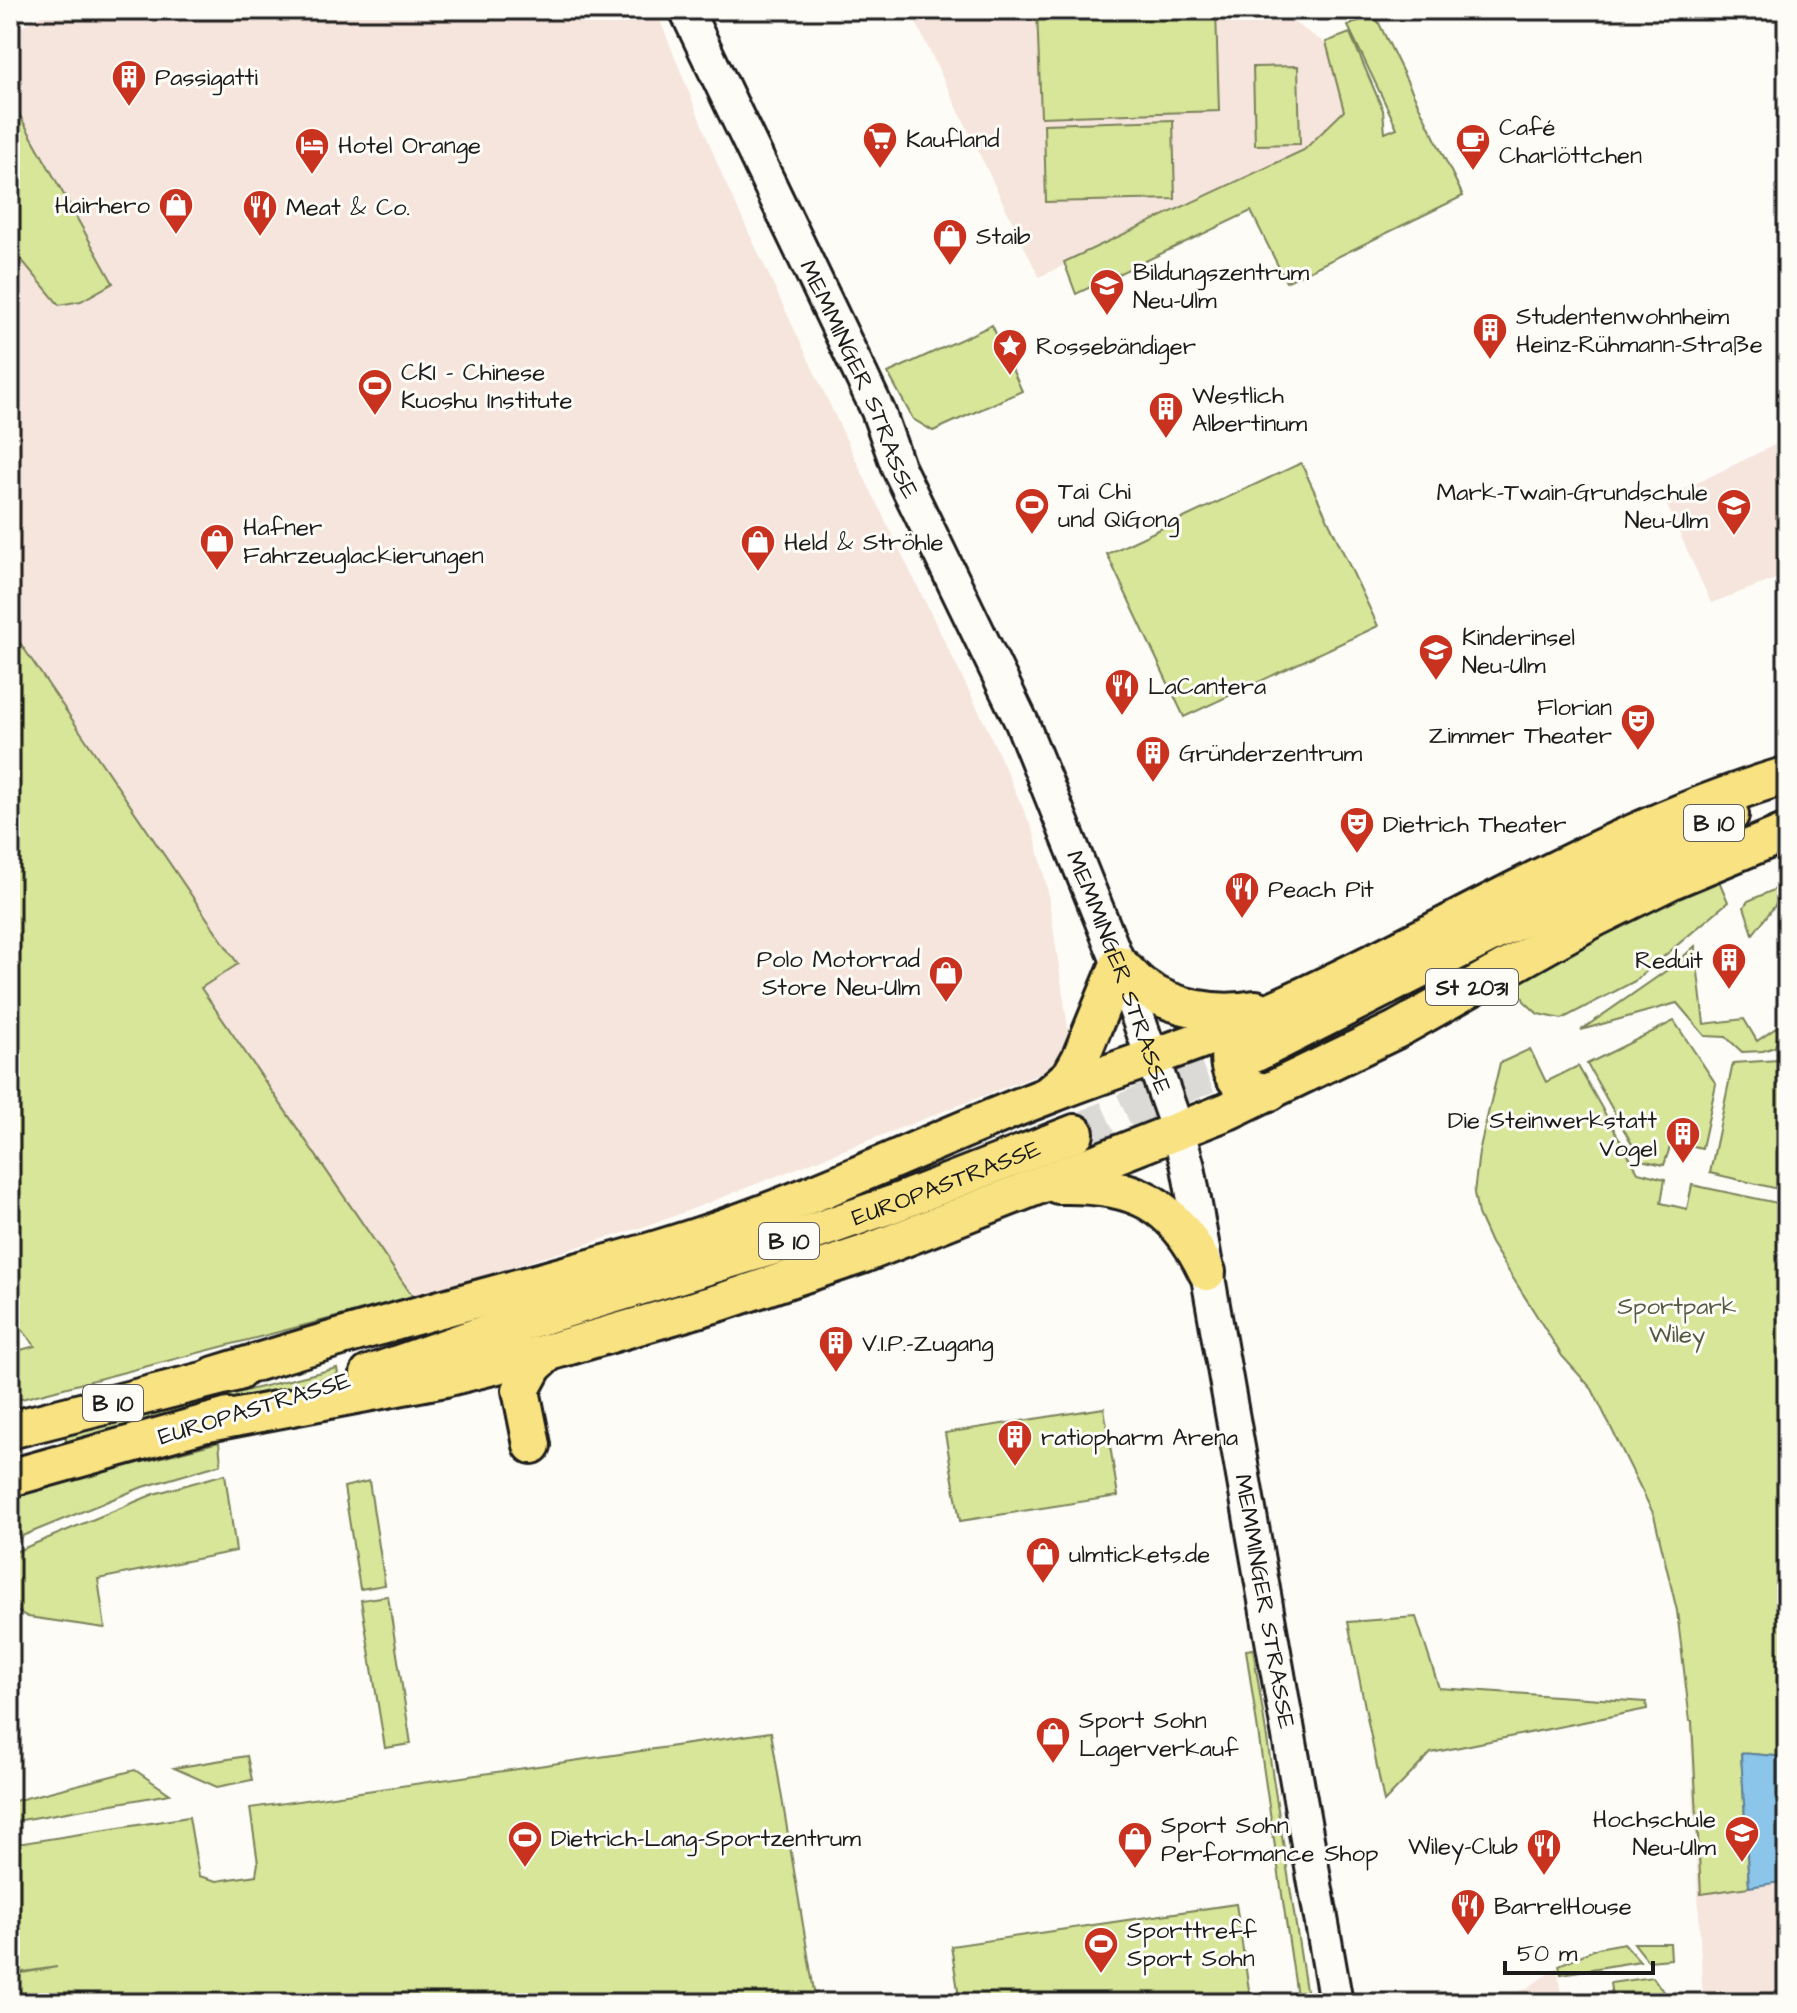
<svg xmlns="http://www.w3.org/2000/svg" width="1797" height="2013" font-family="'Architects Daughter',sans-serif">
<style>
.built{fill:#f6e5dc}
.green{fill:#d7e699;stroke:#7a815a;stroke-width:2}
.water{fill:#8bc5ea;stroke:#5f8198;stroke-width:2}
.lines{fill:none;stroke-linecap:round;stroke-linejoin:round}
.primary-tunnel{stroke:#dbdad6;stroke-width:36;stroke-dasharray:36 18;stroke-linecap:butt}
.secondary-casing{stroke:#1c1c1c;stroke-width:38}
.primary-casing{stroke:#1c1c1c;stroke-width:42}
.secondary{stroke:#fdfcf7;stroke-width:32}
.primary{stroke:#f8e281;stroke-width:36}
.labels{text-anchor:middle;stroke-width:6;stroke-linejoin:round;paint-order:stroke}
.shield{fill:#fdfcf7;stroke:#605f5e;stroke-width:2}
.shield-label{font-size:22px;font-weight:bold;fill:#1c1c1c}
.poi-label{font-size:24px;fill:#1c1c1c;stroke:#fdfcf7;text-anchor:start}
.street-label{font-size:24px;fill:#1c1c1c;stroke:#fdfcf7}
.park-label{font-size:24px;fill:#545942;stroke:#fdfcf7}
</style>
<rect width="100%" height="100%" fill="#fdfcf7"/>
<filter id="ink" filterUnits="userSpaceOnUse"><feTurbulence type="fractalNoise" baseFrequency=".0125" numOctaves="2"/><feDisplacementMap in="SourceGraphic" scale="16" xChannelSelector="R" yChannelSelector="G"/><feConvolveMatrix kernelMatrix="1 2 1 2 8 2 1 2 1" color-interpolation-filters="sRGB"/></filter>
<g filter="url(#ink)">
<!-- built -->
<g class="built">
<path d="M51 10H656L724 180 863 475 987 728 1034 833 1047 887 1073 1061 656 1223 413 1297 275 1105 201 988 237 964 10 628V33Z"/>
<path d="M910 10H1289L1294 23 1339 52 1360 125 1039 277Z"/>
<path d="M1787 439V575L1711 603 1664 499Z"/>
<path d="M1690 1721 1787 1725V2003H1703Z"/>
<path d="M1557 1967 1564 2003H1482L1505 1998 1529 1987Z"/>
</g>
<!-- green -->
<g class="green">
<path d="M1037 10H1216L1219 111 1041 117Z"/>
<path d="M1374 13 1463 196 1286 282 1251 211 1076 294 1064 262 1304 150 1344 111 1326 42 1350 33 1383 110 1385 133 1397 128 1348 26Z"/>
<path d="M1298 66 1300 144 1255 145 1253 67Z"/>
<path d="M10 98 113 283 81 301 59 305 10 246Z"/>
<path d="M1173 120 1175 199 1046 202 1044 124Z"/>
<path d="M992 325 1022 391 933 431 913 419 888 373Z"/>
<path d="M1301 463 1378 626 1184 717 1107 554Z"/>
<path d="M10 628 238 964 201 988 413 1297 10 1402V1353L35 1346 10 1314Z"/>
<path d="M1717 876 1728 902 1635 981 1562 1019 1538 1014 1524 1001 1515 980Z"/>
<path d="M1787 884 1783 895 1753 934 1744 907 1748 901Z"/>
<path d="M1695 946 1704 1024 1744 1019 1757 1041 1786 1021 1780 1028 1775 1047 1763 1051 1742 1052 1726 1037 1705 1036 1677 1003 1581 1030 1673 966Z"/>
<path d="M1674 1021 1716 1084 1702 1148 1672 1141 1664 1165 1641 1160 1587 1064Z"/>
<path d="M1530 1049 1546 1082 1578 1066 1638 1172 1665 1179 1661 1203 1687 1209 1692 1185 1787 1205V1757L1741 1753 1749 1887 1701 1894 1692 1721H1690L1677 1611 1654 1515 1592 1389 1562 1356 1491 1243 1478 1214 1474 1193 1479 1152 1500 1063Z"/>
<path d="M1778 1060 1787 1072V1191L1710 1173 1733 1063Z"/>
<path d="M337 1368 338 1374 223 1409 69 1450 65 1436Z"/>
<path d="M1104 1408 1118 1496 960 1521 945 1433Z"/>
<path d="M219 1442 221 1464 140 1488 10 1541V1497Z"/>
<path d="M225 1474 236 1551 98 1579 105 1628 28 1617 10 1608V1554L154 1494Z"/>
<path d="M369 1481 385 1585 360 1589 344 1487Z"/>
<path d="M388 1596 411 1744 385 1748 361 1600Z"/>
<path d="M1416 1617 1439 1688 1646 1702 1647 1709 1431 1753 1384 1802 1348 1622Z"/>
<path d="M1253 1649 1308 2003H1298L1246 1650Z"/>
<path d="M771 1732 816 2003H10V1975L57 1967 10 1974V1845L189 1817 199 1876 217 1881 256 1875 258 1863 250 1808Z"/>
<path d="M247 1756 252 1780 217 1787 174 1768Z"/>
<path d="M135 1770 170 1794 10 1822V1802Z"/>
<path d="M1236 1904 1251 2003H960L951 1946Z"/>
<path d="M1624 1943 1640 1961 1561 1974 1559 1965 1598 1948Z"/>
<path d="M1634 1943H1670L1671 1959 1648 1961Z"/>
<path d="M1653 1977 1671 2003H1613L1610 1983Z"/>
</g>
<!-- water -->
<path class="water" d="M1741 1753 1787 1757V1881L1749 1887Z"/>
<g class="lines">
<!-- primary-tunnel -->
<path class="primary-tunnel" d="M1075 1133 1252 1055"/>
<defs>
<g id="secondary">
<path id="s1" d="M686 10 862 377 878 411 898 467 1022 723 1119 964 1178 1131 1188 1167 1202 1243 1336 2003"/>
</g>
<g id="primary">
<path d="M1236 1025C1223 1062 1225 1088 1270 1092"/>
<path d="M1252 1055 1558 900 1645 860 1730 815"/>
<path d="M1049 1094 1071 1075 1080 1059 1119 964C1127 971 1134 980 1142 986 1173 1009 1218 1016 1256 1009"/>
<path d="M1058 1185C1134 1183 1174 1202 1207 1272"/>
<path id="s2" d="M369 1374 496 1330 771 1247 890 1205 1075 1133"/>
<path d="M215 1375C318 1343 421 1314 525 1286 592 1267 662 1250 728 1226 837 1188 941 1136 1049 1095 1102 1074 1156 1057 1209 1037 1406 959 1583 836 1787 775"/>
<path d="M208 1423 445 1378 549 1352 721 1302 864 1254 1228 1111 1396 1030 1595 918 1672 880 1787 832"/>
<path d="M10 1430 238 1372"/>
<path d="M532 1445 521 1390 534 1366 549 1352"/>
<path d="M10 1478 228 1417"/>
</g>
</defs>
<!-- secondary casing -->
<use href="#secondary" class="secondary-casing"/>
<!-- primary casing -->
<use href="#primary" class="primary-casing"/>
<!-- secondary -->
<use href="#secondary" class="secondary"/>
<!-- primary -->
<use href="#primary" class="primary"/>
</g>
</g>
<!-- icons -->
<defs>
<symbol id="building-pin" viewBox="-11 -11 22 30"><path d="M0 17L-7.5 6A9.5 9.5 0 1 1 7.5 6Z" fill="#c8321e" stroke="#fdfcf7"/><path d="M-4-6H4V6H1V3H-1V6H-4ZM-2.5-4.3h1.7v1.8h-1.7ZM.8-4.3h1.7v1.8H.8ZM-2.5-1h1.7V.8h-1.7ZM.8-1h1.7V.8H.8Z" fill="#fff"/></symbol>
<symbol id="supermarket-pin" viewBox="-11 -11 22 30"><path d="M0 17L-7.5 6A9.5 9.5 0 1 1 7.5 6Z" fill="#c8321e" stroke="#fdfcf7"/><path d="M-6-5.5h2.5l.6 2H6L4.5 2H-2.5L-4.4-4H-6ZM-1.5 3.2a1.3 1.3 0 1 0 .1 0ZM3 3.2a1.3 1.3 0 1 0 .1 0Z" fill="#fff"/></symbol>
<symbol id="cafe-pin" viewBox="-11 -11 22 30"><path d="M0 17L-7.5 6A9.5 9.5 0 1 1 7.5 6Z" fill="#c8321e" stroke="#fdfcf7"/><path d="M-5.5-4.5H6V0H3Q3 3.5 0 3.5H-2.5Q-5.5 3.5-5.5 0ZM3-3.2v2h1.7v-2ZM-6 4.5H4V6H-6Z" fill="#fff"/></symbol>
<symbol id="hotel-pin" viewBox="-11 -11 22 30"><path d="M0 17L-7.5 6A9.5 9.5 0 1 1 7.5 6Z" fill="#c8321e" stroke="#fdfcf7"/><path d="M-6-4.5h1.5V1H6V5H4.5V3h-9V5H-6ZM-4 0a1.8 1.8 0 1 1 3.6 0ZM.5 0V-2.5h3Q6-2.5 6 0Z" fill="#fff"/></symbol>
<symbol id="shop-pin" viewBox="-11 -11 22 30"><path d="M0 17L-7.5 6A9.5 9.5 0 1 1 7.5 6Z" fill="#c8321e" stroke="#fdfcf7"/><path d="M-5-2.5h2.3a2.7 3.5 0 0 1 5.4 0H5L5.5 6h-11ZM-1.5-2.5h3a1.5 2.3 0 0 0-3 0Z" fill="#fff"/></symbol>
<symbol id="restaurant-pin" viewBox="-11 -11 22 30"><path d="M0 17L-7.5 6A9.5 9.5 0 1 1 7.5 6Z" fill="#c8321e" stroke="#fdfcf7"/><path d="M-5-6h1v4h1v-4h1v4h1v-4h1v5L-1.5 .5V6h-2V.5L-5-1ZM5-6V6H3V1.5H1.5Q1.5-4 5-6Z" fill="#fff"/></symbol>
<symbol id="school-pin" viewBox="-11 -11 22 30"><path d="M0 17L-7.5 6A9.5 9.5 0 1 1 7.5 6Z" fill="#c8321e" stroke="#fdfcf7"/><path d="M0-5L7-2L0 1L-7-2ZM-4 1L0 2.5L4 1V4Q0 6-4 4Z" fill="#fff"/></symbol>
<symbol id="sight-pin" viewBox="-11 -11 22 30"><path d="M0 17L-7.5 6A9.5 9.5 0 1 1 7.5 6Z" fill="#c8321e" stroke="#fdfcf7"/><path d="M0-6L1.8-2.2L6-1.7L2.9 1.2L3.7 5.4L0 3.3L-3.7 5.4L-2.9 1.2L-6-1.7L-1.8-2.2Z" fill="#fff"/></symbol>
<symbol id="stadium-pin" viewBox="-11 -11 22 30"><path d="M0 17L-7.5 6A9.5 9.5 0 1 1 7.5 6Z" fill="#c8321e" stroke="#fdfcf7"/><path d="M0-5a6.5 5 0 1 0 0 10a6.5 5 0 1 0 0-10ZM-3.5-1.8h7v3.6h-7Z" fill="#fff"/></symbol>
<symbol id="theatre-pin" viewBox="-11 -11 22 30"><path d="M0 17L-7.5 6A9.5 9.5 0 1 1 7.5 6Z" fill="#c8321e" stroke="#fdfcf7"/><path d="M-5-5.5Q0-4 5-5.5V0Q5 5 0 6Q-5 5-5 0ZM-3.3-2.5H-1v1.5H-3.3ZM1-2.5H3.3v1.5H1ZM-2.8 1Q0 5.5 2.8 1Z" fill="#fff"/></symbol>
<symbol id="university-pin" viewBox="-11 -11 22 30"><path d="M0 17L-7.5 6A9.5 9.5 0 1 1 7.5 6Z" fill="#c8321e" stroke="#fdfcf7"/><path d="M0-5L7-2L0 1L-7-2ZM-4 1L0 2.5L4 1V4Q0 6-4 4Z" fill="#fff"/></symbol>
</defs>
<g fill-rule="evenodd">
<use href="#building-pin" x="109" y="57" width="40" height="54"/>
<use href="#supermarket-pin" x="860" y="119" width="40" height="54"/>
<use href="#cafe-pin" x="1453" y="121" width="40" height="54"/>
<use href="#hotel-pin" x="292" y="125" width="40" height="54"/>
<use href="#shop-pin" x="156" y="185" width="40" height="54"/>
<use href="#restaurant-pin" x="240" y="187" width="40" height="54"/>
<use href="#shop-pin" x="930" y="216" width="40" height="54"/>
<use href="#school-pin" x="1087" y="266" width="40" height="54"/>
<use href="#building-pin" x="1470" y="310" width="40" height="54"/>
<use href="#sight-pin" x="990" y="326" width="40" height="54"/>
<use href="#stadium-pin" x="355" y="366" width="40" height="54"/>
<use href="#building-pin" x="1146" y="389" width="40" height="54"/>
<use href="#stadium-pin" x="1012" y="485" width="40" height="54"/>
<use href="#school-pin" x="1714" y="486" width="40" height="54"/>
<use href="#shop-pin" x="197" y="521" width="40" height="54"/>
<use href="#shop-pin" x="738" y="522" width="40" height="54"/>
<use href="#school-pin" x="1416" y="631" width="40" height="54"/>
<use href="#restaurant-pin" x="1102" y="666" width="40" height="54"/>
<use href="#theatre-pin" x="1618" y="701" width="40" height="54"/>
<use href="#building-pin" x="1133" y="733" width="40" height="54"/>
<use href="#theatre-pin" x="1337" y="804" width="40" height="54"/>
<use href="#restaurant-pin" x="1222" y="869" width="40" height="54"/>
<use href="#building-pin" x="1709" y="940" width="40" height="54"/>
<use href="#shop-pin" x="926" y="953" width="40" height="54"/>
<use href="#building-pin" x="1663" y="1114" width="40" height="54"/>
<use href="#building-pin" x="816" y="1323" width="40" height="54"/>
<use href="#building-pin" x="995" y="1417" width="40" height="54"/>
<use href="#shop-pin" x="1023" y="1534" width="40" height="54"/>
<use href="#shop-pin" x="1033" y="1714" width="40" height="54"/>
<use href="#university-pin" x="1722" y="1813" width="40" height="54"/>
<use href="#stadium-pin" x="505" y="1818" width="40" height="54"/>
<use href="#shop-pin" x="1115" y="1819" width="40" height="54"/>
<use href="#restaurant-pin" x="1524" y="1826" width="40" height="54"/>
<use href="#restaurant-pin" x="1448" y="1886" width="40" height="54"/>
<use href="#stadium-pin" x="1081" y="1924" width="40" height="54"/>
</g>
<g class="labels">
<!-- shield labels -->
<g class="shield">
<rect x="1684" y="805" width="60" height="36" rx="6"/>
<rect x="1426" y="969" width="92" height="36" rx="6"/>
<rect x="759" y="1223" width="60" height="36" rx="6"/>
<rect x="83" y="1385" width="60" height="36" rx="6"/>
</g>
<g class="shield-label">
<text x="1714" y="831">B 10</text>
<text x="1472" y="995">St 2031</text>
<text x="789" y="1249">B 10</text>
<text x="113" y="1411">B 10</text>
</g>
<!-- poi labels -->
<g class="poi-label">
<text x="155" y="85">Passigatti</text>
<text x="1499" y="135">Café<tspan x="1499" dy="28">Charlöttchen</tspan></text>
<text x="906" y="147">Kaufland</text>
<text x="338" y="153">Hotel Orange</text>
<text x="150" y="213" text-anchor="end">Hairhero</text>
<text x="286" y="215">Meat &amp; Co.</text>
<text x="976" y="244">Staib</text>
<text x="1133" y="280">Bildungszentrum<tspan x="1133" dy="28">Neu-Ulm</tspan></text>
<text x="1516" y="324">Studentenwohnheim<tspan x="1516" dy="28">Heinz-Rühmann-Straße</tspan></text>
<text x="1036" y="354">Rossebändiger</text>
<text x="401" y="380">CKI - Chinese<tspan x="401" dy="28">Kuoshu Institute</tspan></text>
<text x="1192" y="403">Westlich<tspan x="1192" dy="28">Albertinum</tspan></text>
<text x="1058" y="499">Tai Chi<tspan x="1058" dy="28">und QiGong</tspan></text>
<text x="1708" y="500" text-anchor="end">Mark-Twain-Grundschule<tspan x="1708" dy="28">Neu-Ulm</tspan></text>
<text x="243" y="535">Hafner<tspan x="243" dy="28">Fahrzeuglackierungen</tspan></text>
<text x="784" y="550">Held &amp; Ströhle</text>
<text x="1462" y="645">Kinderinsel<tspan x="1462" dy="28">Neu-Ulm</tspan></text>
<text x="1148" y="694">LaCantera</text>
<text x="1612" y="715" text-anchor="end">Florian<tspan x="1612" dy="28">Zimmer Theater</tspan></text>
<text x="1179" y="761">Gründerzentrum</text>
<text x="1383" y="832">Dietrich Theater</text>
<text x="1268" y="897">Peach Pit</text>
<text x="920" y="967" text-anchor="end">Polo Motorrad<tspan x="920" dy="28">Store Neu-Ulm</tspan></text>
<text x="1703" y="968" text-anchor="end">Reduit</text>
<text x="1657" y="1128" text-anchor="end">Die Steinwerkstatt<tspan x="1657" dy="28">Vogel</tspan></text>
<text x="862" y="1351">V.I.P.-Zugang</text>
<text x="1041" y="1445">ratiopharm Arena</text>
<text x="1069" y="1562">ulmtickets.de</text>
<text x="1079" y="1728">Sport Sohn<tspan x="1079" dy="28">Lagerverkauf</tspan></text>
<text x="1716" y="1827" text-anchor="end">Hochschule<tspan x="1716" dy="28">Neu-Ulm</tspan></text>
<text x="1161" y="1833">Sport Sohn<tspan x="1161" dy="28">Performance Shop</tspan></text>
<text x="551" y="1846">Dietrich-Lang-Sportzentrum</text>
<text x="1518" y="1854" text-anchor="end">Wiley-Club</text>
<text x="1494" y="1914">BarrelHouse</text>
<text x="1127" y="1938">Sporttreff<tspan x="1127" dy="28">Sport Sohn</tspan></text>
</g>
<!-- street labels -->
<g class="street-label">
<text dy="8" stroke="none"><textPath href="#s1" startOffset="408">MEMMINGER STRASSE</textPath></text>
<text dy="8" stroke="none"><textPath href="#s1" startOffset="1056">MEMMINGER STRASSE</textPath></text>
<text dy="8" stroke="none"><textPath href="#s2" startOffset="608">EUROPASTRASSE</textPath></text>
<text transform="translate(254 1408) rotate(-17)" y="8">EUROPASTRASSE</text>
<text dy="8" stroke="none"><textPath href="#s1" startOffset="1704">MEMMINGER STRASSE</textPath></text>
</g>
<!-- park labels -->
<g class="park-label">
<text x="1677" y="1314">Sportpark<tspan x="1677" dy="28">Wiley</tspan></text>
</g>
</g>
<!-- margin -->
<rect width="1797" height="2013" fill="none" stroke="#fdfcf7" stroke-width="40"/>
<rect x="20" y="20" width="1757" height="1973" fill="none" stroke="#1c1c1c" stroke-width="3" filter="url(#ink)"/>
<!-- scale -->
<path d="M1505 1961v12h148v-12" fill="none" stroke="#1c1c1c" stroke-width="4"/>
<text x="1517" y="1961" font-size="24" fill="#1c1c1c" stroke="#fdfcf7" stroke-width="6" paint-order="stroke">50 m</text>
</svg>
